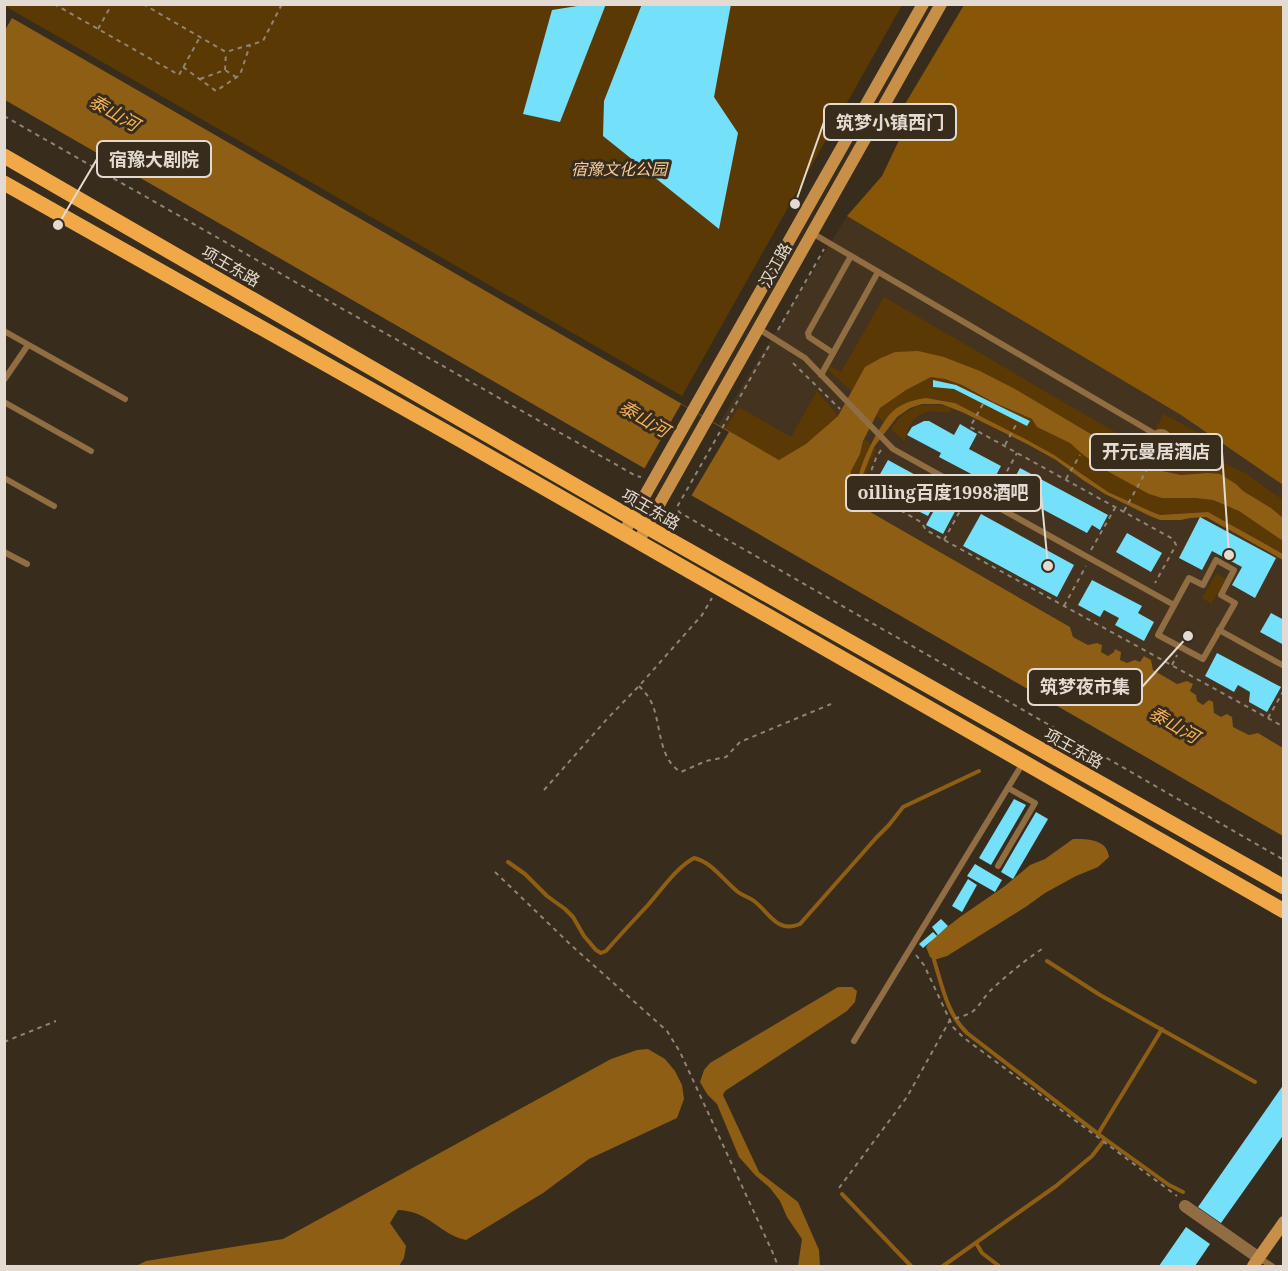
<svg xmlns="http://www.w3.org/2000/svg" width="1288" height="1271" font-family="'Noto Serif','Noto Sans SC',serif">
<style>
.built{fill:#44331e}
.green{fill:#5b3904}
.forest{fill:#875606}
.water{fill:#8f5e15}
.pier{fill:#382c1d}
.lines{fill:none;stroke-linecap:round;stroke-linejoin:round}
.stream{stroke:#8f5e15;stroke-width:4}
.building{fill:#75e0f9}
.path{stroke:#8e8477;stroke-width:2;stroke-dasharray:4.5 4.5;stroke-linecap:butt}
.lane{stroke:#906d42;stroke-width:6}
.street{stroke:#906d42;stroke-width:12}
.secondary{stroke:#c78f47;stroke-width:12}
.primary{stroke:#f1a947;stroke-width:15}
.labels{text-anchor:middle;stroke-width:6;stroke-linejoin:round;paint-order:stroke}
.park-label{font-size:16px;font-style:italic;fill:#f7cc9a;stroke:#382c1d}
.street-label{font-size:16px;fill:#e3dbd1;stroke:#382c1d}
.water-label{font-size:18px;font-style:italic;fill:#fab358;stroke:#382c1d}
.leader{fill:none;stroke:#e3dbd1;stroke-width:2}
.callout-dot{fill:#e3dbd1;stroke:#382c1d;stroke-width:2}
.callout{fill:#382c1d;stroke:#e3dbd1;stroke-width:2}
.callout-label{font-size:18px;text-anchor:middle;font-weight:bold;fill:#e3dbd1}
</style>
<rect width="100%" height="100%" fill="#382c1d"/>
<!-- built -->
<path class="built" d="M847 216 1181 415 1283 485V748L1258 734 1249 735 1233 727 1214 713 1213 702 1203 705 1196 701 1190 691 1193 684 1187 681 1177 684 1153 670 1151 660 1127 664 1120 660 1114 652 1108 656 1101 652V645L1097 643 1088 645 1073 637 1070 627 718 425Z"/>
<!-- green -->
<g class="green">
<path d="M5 4 902 5 682 396 5 6Z"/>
<path d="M884 297 1144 449 1164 414 1215 442C1221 448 1223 454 1224 463L1245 473 1283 500V518L1271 508 1243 491 1236 484 1207 473 1181 475 1148 468 1015 389 980 371 944 357 865 367 852 391 828 370 830 366 841 372Z"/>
<path d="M931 377 945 379 962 385 993 402 1032 419 1037 427 1070 443 1081 453 1098 466 1149 494 1213 500 1239 511 1283 541V554L1208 512 1161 515 1150 511 1108 492 1043 449 955 403C926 396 903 397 884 422L876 415C885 398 913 386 931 377Z"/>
<path d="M817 391 838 416 806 444 779 460 725 429 739 407 791 437Z"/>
<path d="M921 405H941L950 408 952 411C946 414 944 412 938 412 918 409 907 424 905 442L891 429C899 417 907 410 921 405Z"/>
<path d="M864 439 876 448V450L864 479V484L871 494 863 509 857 505 849 489 851 471 860 454Z"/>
<path d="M1216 574 1226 579 1211 604 1202 598Z"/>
</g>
<!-- forest -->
<path class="forest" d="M964 5H1283V485L1181 415 847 216 882 176 902 134V109Z"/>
<!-- water -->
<g class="water">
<path d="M12 18 779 460 806 444 838 416 865 367 881 358 895 352 918 351 944 357 980 371 1015 389 1148 468 1181 475 1207 473 1220 474 1236 484 1243 491 1271 508 1283 518V541L1239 511 1213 500 1195 498H1162L1149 494 1098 466 1081 453 1070 443 1037 427 1032 419 993 402 962 385 945 379 931 377 906 390 880 408 863 441 860 454 851 471 849 489 858 505 1070 627 1073 637 1088 645 1097 643 1102 645 1101 652 1108 656 1114 652 1115 649 1121 652 1120 660 1127 663 1135 660 1140 662 1144 656 1151 660 1153 670 1177 684 1187 681 1193 684 1190 691 1196 695 1197 701 1203 705 1209 700 1213 702 1214 713 1221 717 1227 714 1232 717 1233 727 1249 735 1258 733 1283 748V836L5 100V30Z"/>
<path d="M926 398 955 403 1027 440 1054 455 1108 492 1150 511 1160 515 1208 512 1283 554V560L1206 517 1190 518 1181 520H1160L1150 516 1105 494 1083 480 1056 460 1029 445 962 412 941 404H922L910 408 897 417 874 447 860 482 862 488 868 500 867 502C863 497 859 492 858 485 856 469 880 424 891 413 901 403 913 400 926 398Z"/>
<path d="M1073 839C1088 839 1107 839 1109 857L1098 867 1076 876 1045 893 1027 906 947 956 934 960 930 957 926 947 933 938 960 917 1005 886 1030 865 1045 859Z"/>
<path d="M838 987H852L857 991 855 1002 847 1011 725 1091 723 1095 759 1172 798 1202 819 1250 820 1266H798L802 1239 787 1217 780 1201 770 1188 755 1175 739 1157 717 1104 707 1094 700 1082 704 1070 710 1063Z"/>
<path d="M648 1049 665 1059 675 1071 682 1085 684 1099 677 1118 589 1159 543 1193 466 1240C461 1239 456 1237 452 1235 432 1224 423 1211 398 1210L390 1223 406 1246 404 1258 399 1266H136L146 1261 283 1239 611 1059 637 1050Z"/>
</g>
<!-- pier -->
<path class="pier" d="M681 404 729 432 690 498 643 471Z"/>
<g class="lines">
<!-- stream -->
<g class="stream">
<path d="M508 862 525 874 547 896 565 909 573 917 584 936 596 950 601 953 606 951C620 935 634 920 648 905 663 888 675 869 694 858 712 862 724 881 738 892 743 896 749 897 754 901 769 912 777 934 800 924L876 838 889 825 903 807 979 771"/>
<path d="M934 960C942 985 947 1014 967 1033L1105 1139 1169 1185 1183 1192"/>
<path d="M1047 961 1100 995 1255 1082"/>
<path d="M1098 1134 1162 1029"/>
<path d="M842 1194 911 1266"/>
<path d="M976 1243 982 1253 999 1266"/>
<path d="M943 1266 1056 1186 1092 1156 1105 1139"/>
</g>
</g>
<!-- building -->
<g class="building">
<path d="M590 4H606L560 122 523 114 552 10Z"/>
<path d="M642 4H731L714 97 738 133 719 229 603 136 604 101Z"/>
<path d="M933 380 956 385 1030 421 1027 426 954 389 933 387Z"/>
<path d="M924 421H929L954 435 960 424 977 434 969 449 1001 466 993 481 979 474 977 477 939 457 941 453 907 435 912 427Z"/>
<path d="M888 460 921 478 918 482 940 494 928 516 904 504 907 500 875 483Z"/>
<path d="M1020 468 1108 515 1100 530 1092 525 1087 533 1016 495 1020 487 1012 483Z"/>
<path d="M944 492 960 502 943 534 926 525Z"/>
<path d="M981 514 1074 565 1057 597 963 546Z"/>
<path d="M1200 517 1276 558 1255 598 1232 585 1242 567 1212 551 1202 570 1179 558Z"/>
<path d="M1127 533 1162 553 1151 572 1116 552Z"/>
<path d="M1092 580 1142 606 1138 613 1154 622 1144 641 1115 625 1119 618 1104 610 1100 617 1078 605Z"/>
<path d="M1271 613 1284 620V645L1260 632Z"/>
<path d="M1217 653 1281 687 1267 712 1249 702 1250 692 1238 685 1234 692 1205 676Z"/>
<path d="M1014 799 1026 805 991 865 979 858Z"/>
<path d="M1036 812 1048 819 1013 879 1001 872Z"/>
<path d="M975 864 1002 880 995 892 967 876Z"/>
<path d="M968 879 977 885 962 912 952 906Z"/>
<path d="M941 919 948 926 938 935 932 927Z"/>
<path d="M933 932 937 936 923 948 919 944Z"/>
<path d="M1284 1084V1134L1221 1223 1198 1207Z"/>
<path d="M1186 1227 1210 1244 1195 1266H1159Z"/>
</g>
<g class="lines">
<!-- path -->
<g class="path">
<path d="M54 4 179 75 200 37"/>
<path d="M143 4 226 52 263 41 282 4"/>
<path d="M98 29 112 4"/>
<path d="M183 67 216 91 240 75 250 45"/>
<path d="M225 70 226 52"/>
<path d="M200 79 225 70 236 77"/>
<path d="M4 116 636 476 641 477"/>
<path d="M778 330 824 249"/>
<path d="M769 346 677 507 679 512 1284 860"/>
<path d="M793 363 840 409"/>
<path d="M983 404 970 427 1173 539 1176 545 1155 583"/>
<path d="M1005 445 1018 421"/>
<path d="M881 450 876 458 867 482 873 495 921 522 926 530 1284 727"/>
<path d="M1066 479 1080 455"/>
<path d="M994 495 1017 453"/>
<path d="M1124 511 1159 448"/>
<path d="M944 540 966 500"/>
<path d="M1091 550 1115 508"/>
<path d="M1064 606 1086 566"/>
<path d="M1172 665 1177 655"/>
<path d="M639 686C645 692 650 698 653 706 661 727 659 760 681 772L706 761 726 757 740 742 831 704"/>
<path d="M1268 718 1284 690"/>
<path d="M544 790 607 719 639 686 702 615 712 598"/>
<path d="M495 872 572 946 667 1031 680 1052 772 1251 778 1266"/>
<path d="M916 955 924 965 953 1027 964 1038 1177 1196"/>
<path d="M4 1042 56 1021"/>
<path d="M839 1188 907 1097 950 1020C957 1018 965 1016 972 1012 979 1007 984 997 990 991 1007 975 1025 960 1045 947"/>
</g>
<!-- lane -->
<g class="lane">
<path d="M812 233 1155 434"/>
<path d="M759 329 805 358 893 449 1174 605"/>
<path d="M4 331 125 399"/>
<path d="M833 353 809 337 808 333 851 256"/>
<path d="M821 375 878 272"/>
<path d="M4 380 28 345"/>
<path d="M4 402 91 451"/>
<circle cx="1161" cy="440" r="8"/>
<path d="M4 478 54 506"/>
<path d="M4 552 27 564"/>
<path d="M1216 560 1234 570 1221 595 1235 603 1203 659 1158 635 1189 578 1203 585Z"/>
<path d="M1219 630 1284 666"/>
<path d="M998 866 1035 803 1008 788"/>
<path d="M854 1041 1023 763"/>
<path d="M1259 1258 1272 1266"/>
</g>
<!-- street -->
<path class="street" d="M1185 1206 1259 1258"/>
<!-- secondary -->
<g class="secondary">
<path d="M623 534 923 4"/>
<path d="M638 542 941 4"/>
<path d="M1253 1266 1284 1222"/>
</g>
<!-- primary -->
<g class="primary">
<path d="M4 156 647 527 1284 887"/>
<path d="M4 183 457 438 1284 911"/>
</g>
</g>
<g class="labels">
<!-- park labels -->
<g class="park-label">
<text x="619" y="175">宿豫文化公园</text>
</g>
<!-- street labels -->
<g class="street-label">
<text transform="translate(775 265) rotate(-61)" y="6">汉江路</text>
<text transform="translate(231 266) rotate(30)" y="6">项王东路</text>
<text transform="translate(651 509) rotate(30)" y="6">项王东路</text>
<text transform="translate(1074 748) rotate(29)" y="6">项王东路</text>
</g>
<!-- water labels -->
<g class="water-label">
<text transform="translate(114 113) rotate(30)" y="6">泰山河</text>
<text transform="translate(644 419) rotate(30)" y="6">泰山河</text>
<text transform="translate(1174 725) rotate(30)" y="6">泰山河</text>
</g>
</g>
<!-- callouts -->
<path class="leader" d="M795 204L824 122M58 225L97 159M1229 555L1222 452M1048 566L1041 493M1188 636L1142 687"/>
<g class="callout-dot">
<circle cx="795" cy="204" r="6"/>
<circle cx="58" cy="225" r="6"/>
<circle cx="1229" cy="555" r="6"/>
<circle cx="1048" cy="566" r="6"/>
<circle cx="1188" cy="636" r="6"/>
</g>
<g class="callout">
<rect x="824" y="104" width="132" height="36" rx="6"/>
<rect x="97" y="141" width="114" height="36" rx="6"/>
<rect x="1090" y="434" width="132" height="36" rx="6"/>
<rect x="846" y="475" width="195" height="36" rx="6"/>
<rect x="1028" y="669" width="114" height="36" rx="6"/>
</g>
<g class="callout-label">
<text x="890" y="129">筑梦小镇西门</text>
<text x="154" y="166">宿豫大剧院</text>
<text x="1156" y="458">开元曼居酒店</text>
<text x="943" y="499">oilling百度1998酒吧</text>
<text x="1085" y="693">筑梦夜市集</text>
</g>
<!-- border -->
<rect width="1288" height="1271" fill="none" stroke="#e3dbd1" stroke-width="12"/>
</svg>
